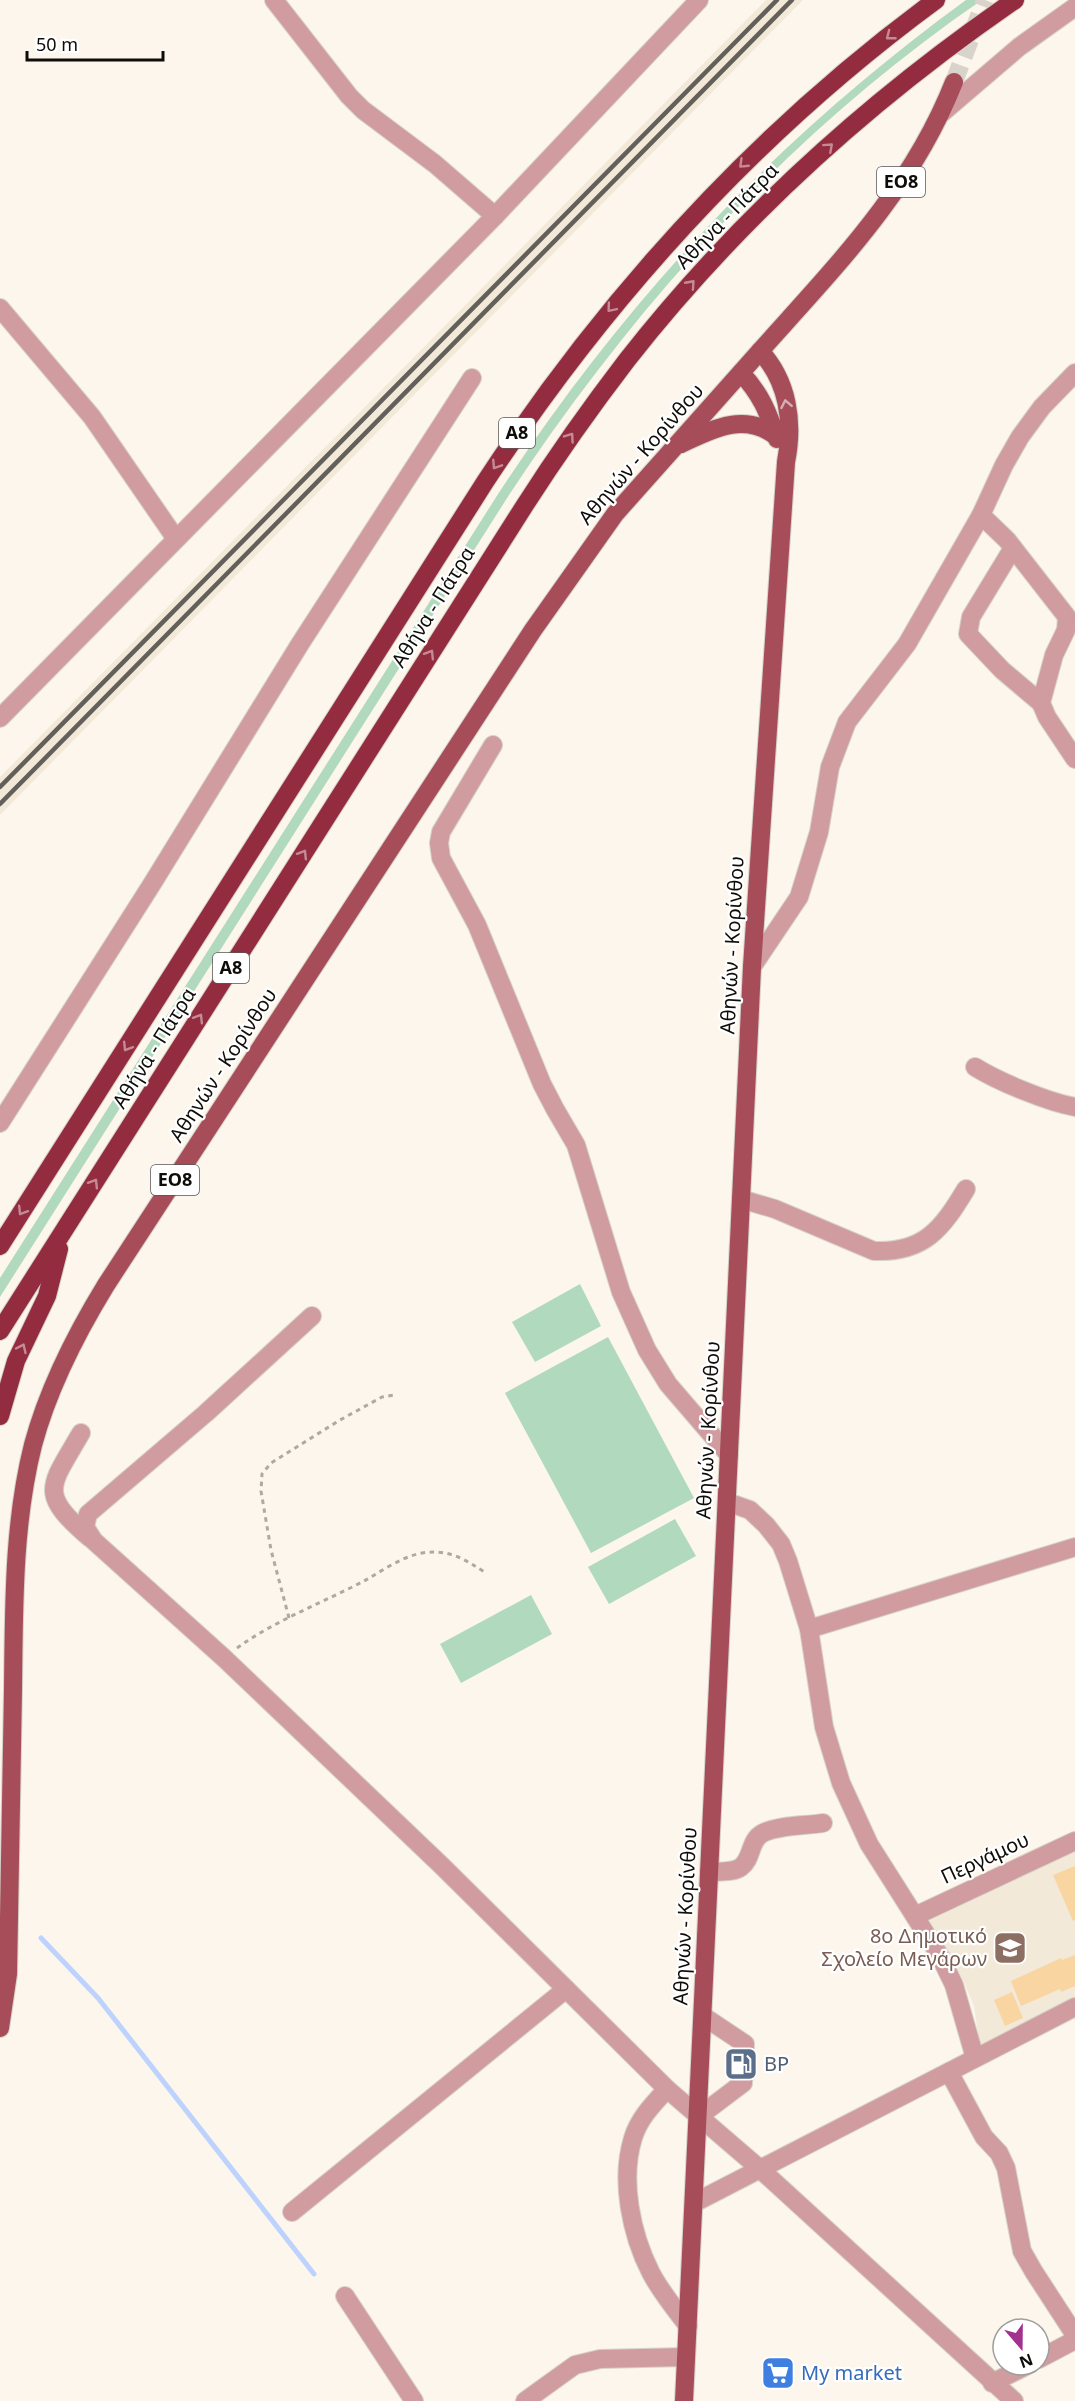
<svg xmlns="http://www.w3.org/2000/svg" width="1075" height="2401" font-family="'Noto Sans',sans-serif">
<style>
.built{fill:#f2e9d9}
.green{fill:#b1d9be}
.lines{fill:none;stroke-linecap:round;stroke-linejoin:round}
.stream{stroke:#bdd3fd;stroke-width:5}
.building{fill:#f9d5a1}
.major-tunnel{stroke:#d8d3cb;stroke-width:18;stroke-dasharray:18 9;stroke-linecap:butt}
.minor-casing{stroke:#d6d1c9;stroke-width:20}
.major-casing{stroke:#d6d1c9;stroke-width:20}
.highway-casing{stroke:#d6d1c9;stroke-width:20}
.path{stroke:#aea9a2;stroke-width:3;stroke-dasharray:4.5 4.5;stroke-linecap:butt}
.minor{stroke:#d09ca0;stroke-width:18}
.major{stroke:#a64d59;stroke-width:18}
.highway{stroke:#942c40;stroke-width:18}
.rail{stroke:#635f5a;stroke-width:4.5}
.oneway{stroke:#c48b96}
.oneway2{stroke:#d7afb4}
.labels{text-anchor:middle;stroke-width:4.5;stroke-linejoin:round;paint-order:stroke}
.shield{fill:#fff;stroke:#575654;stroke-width:1.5}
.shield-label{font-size:18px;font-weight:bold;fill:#0f0d0a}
.street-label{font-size:20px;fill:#0f0d0a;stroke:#fff}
.education-label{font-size:20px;fill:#785e54;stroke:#fff;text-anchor:end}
.service-label{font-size:20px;fill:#4e5e75;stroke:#fff;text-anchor:start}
.shop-label{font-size:20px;fill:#366cbe;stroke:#fff;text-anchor:start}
</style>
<rect width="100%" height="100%" fill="#fcf6ed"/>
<!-- built -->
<g class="built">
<path d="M766 0H803L0 815V777Z"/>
<path d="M1075 1849V1997L980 2047 974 2006 962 1978 929 1919Z"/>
</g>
<!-- green -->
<g class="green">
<path d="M966 0H982C792 130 635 304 509 495L0 1297V1278L500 491C629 295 777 138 966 0Z"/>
<path d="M580 1284 601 1326 535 1362 512 1322Z"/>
<path d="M608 1337 694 1498 591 1553 505 1393Z"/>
<path d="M675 1519 696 1556 609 1604 588 1567Z"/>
<path d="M531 1595 552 1634 461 1683 440 1644Z"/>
</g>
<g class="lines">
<!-- stream -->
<path class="stream" d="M41 1938 98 1998 314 2274"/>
</g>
<!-- building -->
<g class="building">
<path d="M1075 1866V1920L1073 1921 1053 1875Z"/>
<path d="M1075 1955V1986L1061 1992 1060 1989 1021 2006 1011 1981 1061 1958 1062 1960Z"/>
<path d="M1012 1992 1023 2018 1005 2026 994 2000Z"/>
</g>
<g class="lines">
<!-- major-tunnel -->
<path class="major-tunnel" d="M954 82 985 0"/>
<defs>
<g id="minor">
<path d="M274 0 349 96 363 110 435 164 495 216"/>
<path d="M942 113 1019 47 1075 7"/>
<path d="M0 308 92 417 176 539"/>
<path d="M981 515 1007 540 1067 617 1066 630 1054 655 1041 703 1047 717 1075 759"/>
<path d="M1013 548 971 617 968 634 1002 670 1041 703"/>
<path d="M0 718 495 216 699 0"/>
<path d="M493 745 441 832 439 843 441 858 477 925 542 1084 555 1109 576 1145 621 1292 647 1350 668 1384 729 1455"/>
<path d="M752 967 799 897 819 832 830 767 847 722 907 644 981 515 1004 465 1020 437 1042 407 1075 373"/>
<path d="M975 1067C999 1082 1048 1102 1075 1107"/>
<path d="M0 1123 152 884 300 644 472 378"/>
<path d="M741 1199 775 1209 874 1251C924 1253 942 1229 966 1189"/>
<path d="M312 1316 206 1413 88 1514 85 1527 94 1541 224 1658 442 1866 667 2089 760 2169 1014 2401"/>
<path d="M81 1433C49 1488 38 1493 90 1538"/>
<path d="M727 1502 750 1510 766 1525 781 1544 788 1561 809 1629 824 1727 841 1783 869 1844 940 1956 954 1985 975 2058"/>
<path d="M809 1629 1075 1547"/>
<path d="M709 1872C719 1871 733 1873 741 1867 753 1858 749 1840 763 1833 780 1825 805 1826 823 1823"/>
<path d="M915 1916 1075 1841"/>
<path d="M949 2072 984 2137 999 2153 1006 2168 1022 2251 1034 2272 1075 2335"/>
<path d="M667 2089C654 2103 639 2118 633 2138 620 2180 631 2234 651 2273 661 2292 675 2309 688 2326"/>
<path d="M698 2117 743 2083 745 2044 703 2016"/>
<path d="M694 2203 1075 2007"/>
<path d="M292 2212 566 1989"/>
<path d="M345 2296 414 2401"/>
<path d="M1039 2359 1075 2340"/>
<path d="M992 2383 1028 2365"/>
<path d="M525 2401 575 2365 600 2359 686 2357"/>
</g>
<g id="major">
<path d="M741 373C761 394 768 412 777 439"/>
<path d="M681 444C713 429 744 412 776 436"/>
<path d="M0 2028 8 1974C10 1879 11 1784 13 1689 14 1608 13 1524 33 1445 48 1389 76 1334 106 1285L533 630 615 514C664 459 712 405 761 350 836 266 912 189 954 82"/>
<path d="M684 2401 752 967 786 462C794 422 788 381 760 351"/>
</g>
<g id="highway">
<path d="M0 1246 485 482C608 295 755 133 936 0"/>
<path d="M0 1331 525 505C557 455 591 407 627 360 736 221 870 100 1015 0"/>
<path d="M0 1416 16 1361 47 1296 59 1249"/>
</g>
</defs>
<!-- minor casing -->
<use href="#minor" class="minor-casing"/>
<!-- major casing -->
<use href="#major" class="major-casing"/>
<!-- highway casing -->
<use href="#highway" class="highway-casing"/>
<!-- path -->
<g class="path">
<path d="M289 1618 271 1550 261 1491 262 1474 271 1463 340 1420 382 1397 395 1395"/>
<path d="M237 1648C276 1620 322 1603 364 1581 382 1571 401 1557 422 1553 450 1549 464 1559 486 1573"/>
</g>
<!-- minor -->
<use href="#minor" class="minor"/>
<!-- major -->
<use href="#major" class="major"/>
<!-- highway -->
<use href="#highway" class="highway"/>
<!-- rail -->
<g class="rail">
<path d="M0 787 777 0"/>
<path d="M0 804 792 0"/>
</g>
</g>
<!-- one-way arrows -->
<defs><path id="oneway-chevron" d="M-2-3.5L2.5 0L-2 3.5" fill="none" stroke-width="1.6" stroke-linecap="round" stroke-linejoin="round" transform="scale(1.5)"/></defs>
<g class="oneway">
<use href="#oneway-chevron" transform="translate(890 36) rotate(142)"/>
<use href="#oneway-chevron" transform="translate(829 147) rotate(-42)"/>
<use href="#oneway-chevron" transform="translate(743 164) rotate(136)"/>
<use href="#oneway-chevron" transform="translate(691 284) rotate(-48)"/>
<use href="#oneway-chevron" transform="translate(611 308) rotate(130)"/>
<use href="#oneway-chevron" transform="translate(570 437) rotate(-55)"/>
<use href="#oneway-chevron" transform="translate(496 465) rotate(123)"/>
<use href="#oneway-chevron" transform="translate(430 654) rotate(-58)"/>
<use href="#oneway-chevron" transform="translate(303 854) rotate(-58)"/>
<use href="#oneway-chevron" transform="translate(199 1018) rotate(-58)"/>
<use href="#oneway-chevron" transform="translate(127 1047) rotate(122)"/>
<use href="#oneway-chevron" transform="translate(94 1183) rotate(-58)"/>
<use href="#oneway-chevron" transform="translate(22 1211) rotate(122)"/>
<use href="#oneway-chevron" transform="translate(22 1348) rotate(-65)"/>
</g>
<use class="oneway2" href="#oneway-chevron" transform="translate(786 404) rotate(-101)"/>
<!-- icons -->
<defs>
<symbol id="school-square" viewBox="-11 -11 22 22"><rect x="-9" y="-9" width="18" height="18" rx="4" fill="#8d6e63" stroke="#fff"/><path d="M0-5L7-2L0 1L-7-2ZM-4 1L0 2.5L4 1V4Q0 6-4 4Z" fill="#fff"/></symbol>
<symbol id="fuel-square" viewBox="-11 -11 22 22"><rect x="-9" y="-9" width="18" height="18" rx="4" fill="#5c6f8a" stroke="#fff"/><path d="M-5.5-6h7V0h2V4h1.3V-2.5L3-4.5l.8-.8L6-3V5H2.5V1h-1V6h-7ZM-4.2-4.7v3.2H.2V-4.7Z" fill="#fff"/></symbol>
<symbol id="supermarket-square" viewBox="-11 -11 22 22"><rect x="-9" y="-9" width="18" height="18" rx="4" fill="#3f7fe0" stroke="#fff"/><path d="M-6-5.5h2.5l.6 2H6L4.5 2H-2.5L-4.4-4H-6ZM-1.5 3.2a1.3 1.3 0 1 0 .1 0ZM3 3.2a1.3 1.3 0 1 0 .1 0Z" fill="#fff"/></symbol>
</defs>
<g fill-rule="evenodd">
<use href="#school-square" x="991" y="1929" width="38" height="38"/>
<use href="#fuel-square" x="722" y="2045" width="38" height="38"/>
<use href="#supermarket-square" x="759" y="2354" width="38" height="38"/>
</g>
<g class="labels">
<!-- shield labels -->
<g class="shield">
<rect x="877" y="167" width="48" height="30" rx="4.5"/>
<rect x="499" y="418" width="36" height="30" rx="4.5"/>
<rect x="213" y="953" width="36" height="30" rx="4.5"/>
<rect x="151" y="1165" width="48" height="30" rx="4.5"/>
</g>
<g class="shield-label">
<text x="901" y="188">ΕΟ8</text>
<text x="517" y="439">Α8</text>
<text x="231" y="974">Α8</text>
<text x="175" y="1186">ΕΟ8</text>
</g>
<!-- street labels -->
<g class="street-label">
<text transform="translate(727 216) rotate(-46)" y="7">Αθήνα - Πάτρα</text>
<text transform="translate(641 454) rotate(-49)" y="7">Αθηνών - Κορίνθου</text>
<text transform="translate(433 607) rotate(-58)" y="7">Αθήνα - Πάτρα</text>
<text transform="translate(732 945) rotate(-87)" y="7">Αθηνών - Κορίνθου</text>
<text transform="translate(154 1048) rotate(-58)" y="7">Αθήνα - Πάτρα</text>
<text transform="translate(223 1065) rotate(-57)" y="7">Αθηνών - Κορίνθου</text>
<text transform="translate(708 1430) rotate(-87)" y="7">Αθηνών - Κορίνθου</text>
<text transform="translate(985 1858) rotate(-25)" y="7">Περγάμου</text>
<text transform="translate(685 1916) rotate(-87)" y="7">Αθηνών - Κορίνθου</text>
</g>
<!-- education labels -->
<g class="education-label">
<text x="987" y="1943">8ο Δημοτικό<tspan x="987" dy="23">Σχολείο Μεγάρων</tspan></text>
</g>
<!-- service labels -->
<g class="service-label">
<text x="764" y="2071">BP</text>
</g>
<!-- shop labels -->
<g class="shop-label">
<text x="801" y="2380">My market</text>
</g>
</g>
<!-- north arrow -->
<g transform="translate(1021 2347) rotate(160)"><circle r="28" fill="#ffffff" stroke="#9f9e9d" stroke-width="1.5"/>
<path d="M0-4.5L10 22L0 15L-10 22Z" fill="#a13290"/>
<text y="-9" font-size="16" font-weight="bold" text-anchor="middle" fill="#0f0d0a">N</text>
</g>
<!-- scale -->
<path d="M27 51v9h136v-9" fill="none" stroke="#0f0d0a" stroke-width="3"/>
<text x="36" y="51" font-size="18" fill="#0f0d0a" stroke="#ffffff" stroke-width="4.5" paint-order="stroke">50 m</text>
</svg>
